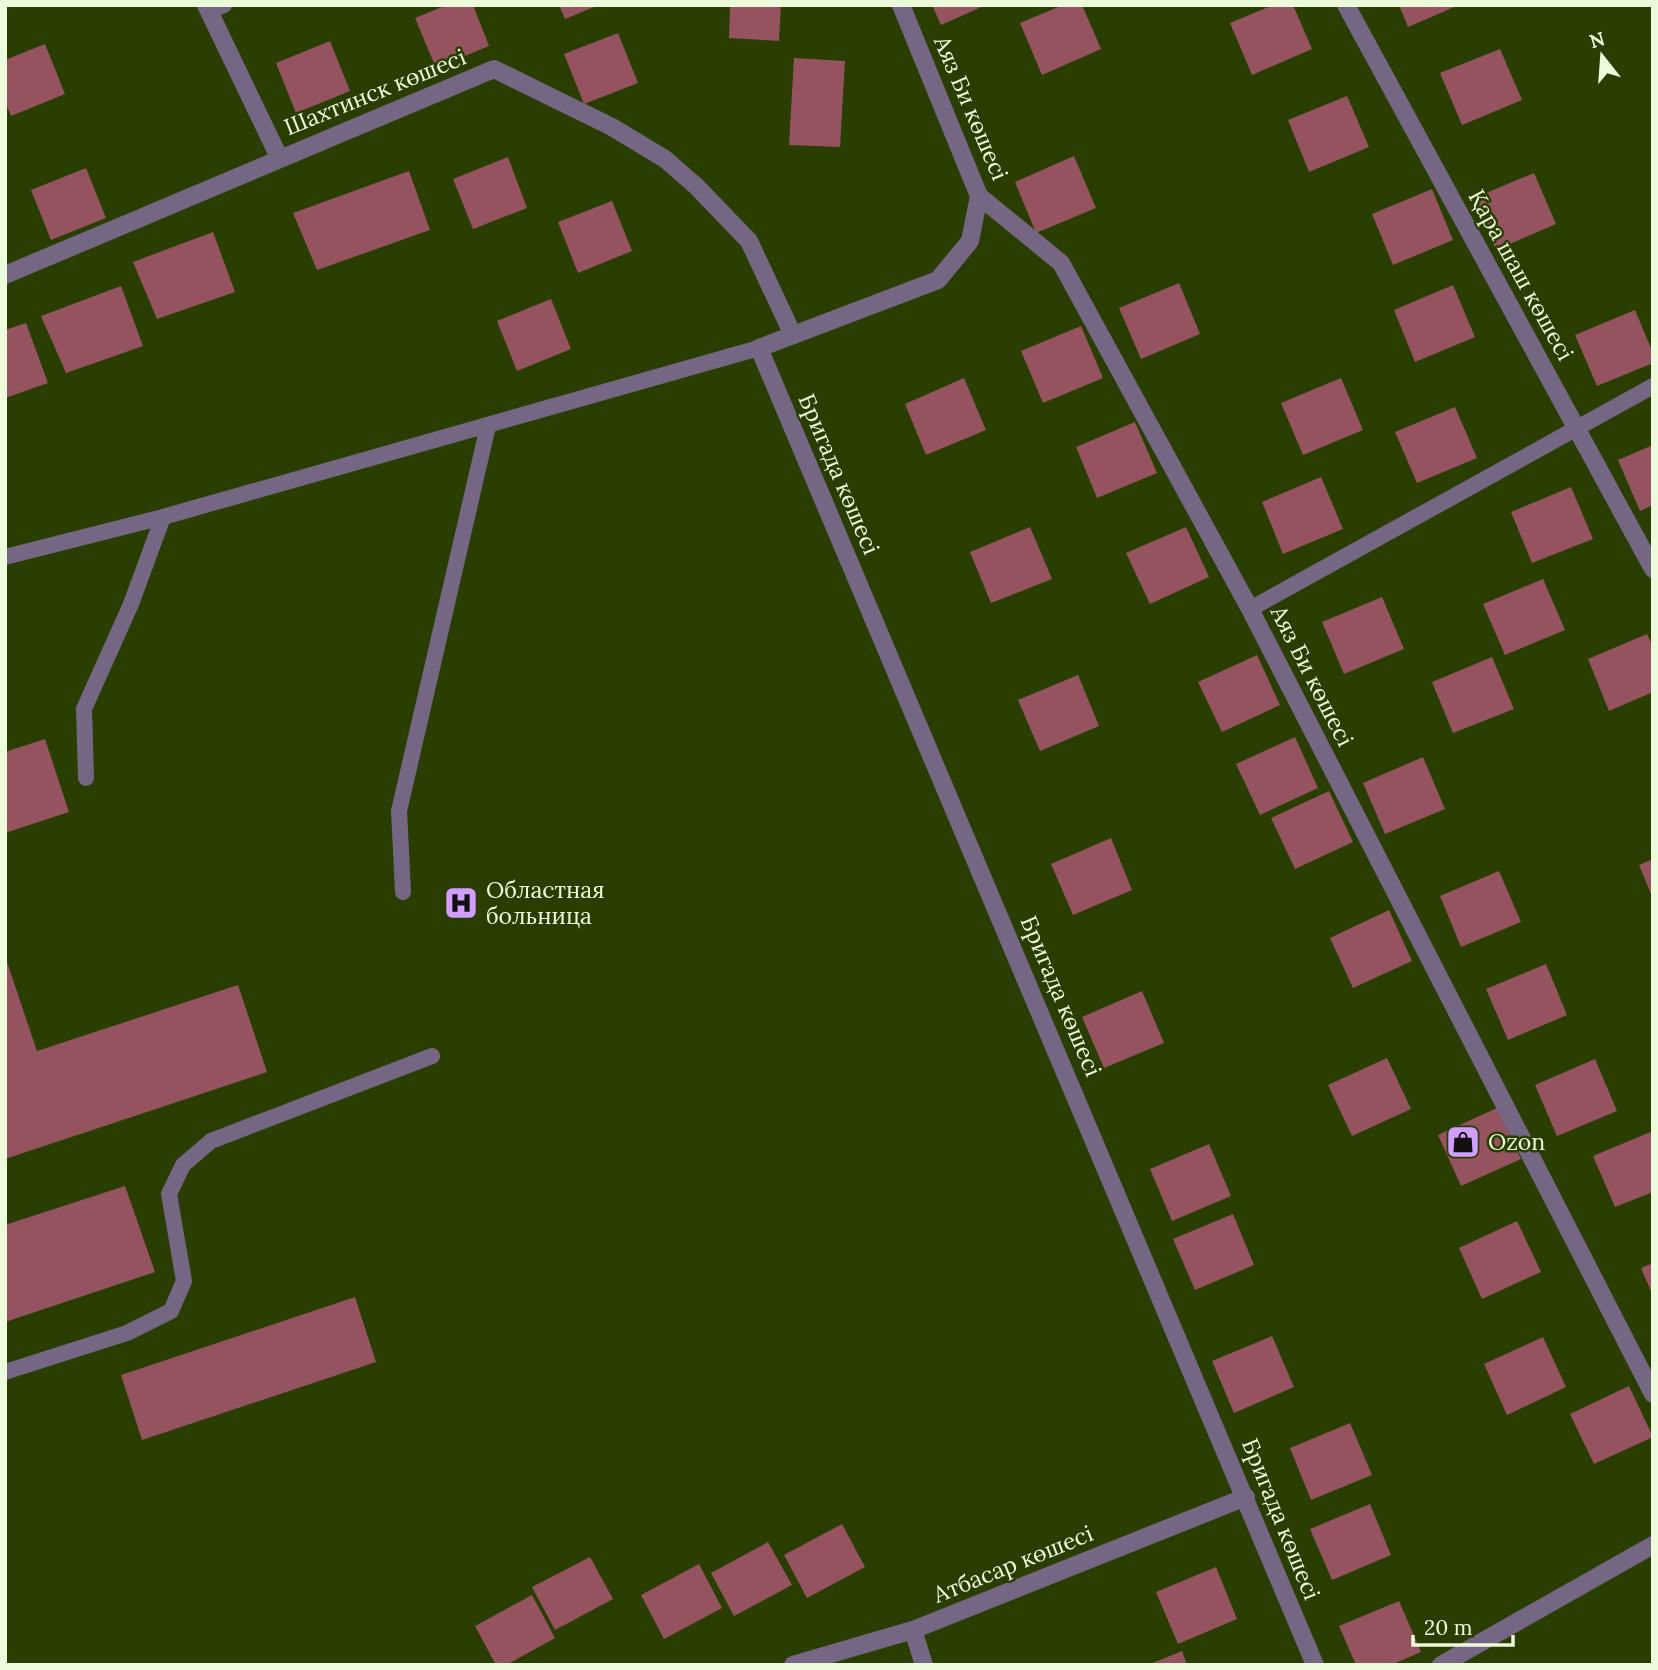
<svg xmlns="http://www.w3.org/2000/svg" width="1658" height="1670" font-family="Lora,serif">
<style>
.building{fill:#955360}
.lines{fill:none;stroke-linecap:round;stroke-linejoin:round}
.service{stroke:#756784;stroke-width:16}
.minor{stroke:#756784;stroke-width:18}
.labels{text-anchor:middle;stroke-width:5;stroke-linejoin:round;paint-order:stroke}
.street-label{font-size:23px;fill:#ecfbdb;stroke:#293e00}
.poi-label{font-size:23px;fill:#ecfbdb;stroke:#293e00;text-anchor:start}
</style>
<rect width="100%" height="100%" fill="#293e00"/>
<!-- building -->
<g class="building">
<path d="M447 5H473L489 46 436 68 415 18Z"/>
<path d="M559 5H599L565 19Z"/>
<path d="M730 5H781L779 41 729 38Z"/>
<path d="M932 5H986L941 25Z"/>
<path d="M1063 5H1082L1101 49 1042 75 1020 23Z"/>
<path d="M1273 5H1293L1312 49 1252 75 1230 23Z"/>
<path d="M1399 5H1459L1408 27Z"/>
<path d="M618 33 638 83 584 104 564 54Z"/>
<path d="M330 41 350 91 296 113 276 63Z"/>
<path d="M45 44 65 94 11 116 5 101V60Z"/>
<path d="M1500 49 1522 100 1462 125 1440 73Z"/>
<path d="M794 58 845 61 840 147 789 145Z"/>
<path d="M1347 96 1369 147 1309 172 1288 120Z"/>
<path d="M1074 156 1096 208 1036 233 1015 182Z"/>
<path d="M508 157 527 208 473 229 453 179Z"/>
<path d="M86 168 106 218 51 240 31 190Z"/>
<path d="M409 171 430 230 317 270 293 213Z"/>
<path d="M1534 173 1556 224 1496 250 1474 198Z"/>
<path d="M1432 189 1453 240 1393 265 1372 214Z"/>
<path d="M612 201 632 251 578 273 558 222Z"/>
<path d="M213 232 235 292 157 319 133 262Z"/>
<path d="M1179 283 1200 334 1141 359 1119 308Z"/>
<path d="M1453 285 1475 337 1415 362 1394 310Z"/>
<path d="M121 286 143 346 66 373 41 316Z"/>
<path d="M551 299 571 349 517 371 497 321Z"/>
<path d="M1635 310 1653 353V363L1597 386 1575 335Z"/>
<path d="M26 323 48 383 5 398V330Z"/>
<path d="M1081 326 1103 378 1043 403 1021 351Z"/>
<path d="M964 378 986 430 926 455 905 404Z"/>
<path d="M1341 378 1363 430 1303 455 1281 403Z"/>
<path d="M1455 407 1477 458 1417 483 1395 432Z"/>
<path d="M1135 422 1157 473 1097 498 1076 447Z"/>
<path d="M1653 445V505L1640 511 1618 460Z"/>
<path d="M1321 477 1343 529 1283 554 1262 502Z"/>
<path d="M1571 487 1593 539 1532 563 1511 512Z"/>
<path d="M1030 527 1052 579 991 603 970 552Z"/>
<path d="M1186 527 1209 577 1150 604 1126 553Z"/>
<path d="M1543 579 1565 630 1505 655 1483 604Z"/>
<path d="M1382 597 1404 649 1344 674 1322 622Z"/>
<path d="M1647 634 1653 647V692L1609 711 1588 659Z"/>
<path d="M1257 655 1280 705 1222 732 1198 682Z"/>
<path d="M1492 657 1514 709 1453 733 1432 682Z"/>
<path d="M1078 675 1099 726 1040 751 1018 700Z"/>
<path d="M1295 737 1318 788 1260 815 1236 764Z"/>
<path d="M45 739 69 812 5 833V752Z"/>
<path d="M1423 757 1445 809 1385 834 1363 783Z"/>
<path d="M1329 791 1353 842 1295 869 1271 818Z"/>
<path d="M1111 838 1132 890 1073 915 1051 864Z"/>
<path d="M1653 859V899L1639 865Z"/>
<path d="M1499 871 1521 922 1461 947 1440 896Z"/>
<path d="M1389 910 1412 961 1353 988 1330 938Z"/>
<path d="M5 956 37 1051 238 985 267 1072 5 1159Z"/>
<path d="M1546 964 1567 1015 1508 1040 1486 989Z"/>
<path d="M1142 991 1164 1043 1104 1068 1082 1017Z"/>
<path d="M1387 1058 1411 1109 1352 1136 1328 1085Z"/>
<path d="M1595 1059 1617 1111 1557 1136 1535 1085Z"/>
<path d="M1497 1108 1521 1159 1461 1186 1438 1135Z"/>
<path d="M1653 1131V1192L1615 1207 1593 1156Z"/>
<path d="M1209 1144 1231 1196 1172 1221 1150 1169Z"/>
<path d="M125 1186 155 1272 5 1322V1225Z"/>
<path d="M1233 1214 1254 1265 1195 1290 1173 1239Z"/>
<path d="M1517 1221 1541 1272 1482 1299 1459 1248Z"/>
<path d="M1653 1263V1296L1641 1268Z"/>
<path d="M355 1297 376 1362 142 1440 121 1375Z"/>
<path d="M1272 1336 1294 1387 1234 1413 1212 1361Z"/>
<path d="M1543 1337 1566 1387 1507 1415 1484 1364Z"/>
<path d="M1629 1386 1653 1437 1594 1464 1570 1414Z"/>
<path d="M1350 1423 1372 1475 1311 1500 1290 1448Z"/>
<path d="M1370 1504 1391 1555 1332 1580 1310 1529Z"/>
<path d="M842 1524 865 1567 807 1598 784 1555Z"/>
<path d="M768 1542 792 1585 734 1616 711 1573Z"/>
<path d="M590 1557 613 1599 555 1630 532 1587Z"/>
<path d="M699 1564 722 1608 664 1639 641 1595Z"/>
<path d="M1216 1567 1237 1619 1178 1644 1156 1592Z"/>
<path d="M532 1595 555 1638 506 1665H496L475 1626Z"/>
<path d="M1399 1601 1421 1652 1391 1665H1356L1339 1626Z"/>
<path d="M1182 1651 1187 1665H1148Z"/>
</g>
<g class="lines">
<!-- service -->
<g class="service">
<path d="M209 11 224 5"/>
<path d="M5 557 163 517 759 348"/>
<path d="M1250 609 1653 386"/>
<path d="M86 778 84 709 131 604 163 517"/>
<path d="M403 892 399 811 488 426"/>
<path d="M5 1372 127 1333 171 1311 184 1281 169 1194 183 1165 211 1141 432 1056"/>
</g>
<!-- minor -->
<g class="minor">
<path d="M206 5 279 157"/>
<path d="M901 5 979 196 1061 263 1250 609 1653 1394"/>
<path d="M1346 5 1653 569"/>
<path d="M979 196 970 241 938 280 759 348 1315 1665"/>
<path d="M5 275 494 69 612 127 665 159 696 186 749 241 793 335"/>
<path d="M913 1630 924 1665"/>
<path d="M793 1665 913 1630 1246 1497"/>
<path d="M1441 1665 1653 1545"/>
</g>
</g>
<!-- icons -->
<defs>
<symbol id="hospital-square" viewBox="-11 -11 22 22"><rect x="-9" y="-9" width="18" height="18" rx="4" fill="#d19dfe" stroke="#293e00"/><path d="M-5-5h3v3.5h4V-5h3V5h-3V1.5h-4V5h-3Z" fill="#111"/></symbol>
<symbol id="shop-square" viewBox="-11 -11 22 22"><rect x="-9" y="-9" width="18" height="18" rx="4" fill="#d19dfe" stroke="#293e00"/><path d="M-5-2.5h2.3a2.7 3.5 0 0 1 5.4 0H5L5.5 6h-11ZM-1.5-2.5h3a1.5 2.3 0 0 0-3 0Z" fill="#111"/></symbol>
</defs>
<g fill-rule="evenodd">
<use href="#hospital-square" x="442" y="884" width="38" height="38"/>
<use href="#shop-square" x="1444" y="1123" width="38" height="38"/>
</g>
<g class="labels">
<!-- street labels -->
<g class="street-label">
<text transform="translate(375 92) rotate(-22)" y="8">Шахтинск көшесі</text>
<text transform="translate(971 108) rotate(67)" y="8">Аяз Би көшесі</text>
<text transform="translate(1521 275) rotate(61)" y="8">Қара шаш көшесі</text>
<text transform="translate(839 474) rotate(67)" y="8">Бригада көшесі</text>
<text transform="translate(1312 676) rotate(63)" y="8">Аяз Би көшесі</text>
<text transform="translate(1061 996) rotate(67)" y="8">Бригада көшесі</text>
<text transform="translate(1281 1519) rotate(68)" y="8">Бригада көшесі</text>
<text transform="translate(1013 1564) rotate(-22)" y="8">Атбасар көшесі</text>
</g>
<!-- poi labels -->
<g class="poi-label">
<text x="486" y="898">Областная<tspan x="486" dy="26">больница</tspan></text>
<text x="1488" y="1150">Ozon</text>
</g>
</g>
<!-- border -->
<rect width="1658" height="1670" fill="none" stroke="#ecfbdb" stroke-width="14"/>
<!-- north arrow -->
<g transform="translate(1602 56) rotate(343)" stroke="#293e00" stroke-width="5" paint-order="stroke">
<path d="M0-5L12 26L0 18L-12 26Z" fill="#ecfbdb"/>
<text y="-10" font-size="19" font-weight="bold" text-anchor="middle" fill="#ecfbdb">N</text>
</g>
<!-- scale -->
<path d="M1413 1635v10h100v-10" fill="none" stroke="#ecfbdb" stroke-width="3.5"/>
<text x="1424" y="1635" font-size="21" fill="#ecfbdb" stroke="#293e00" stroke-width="5" paint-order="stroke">20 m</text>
</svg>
